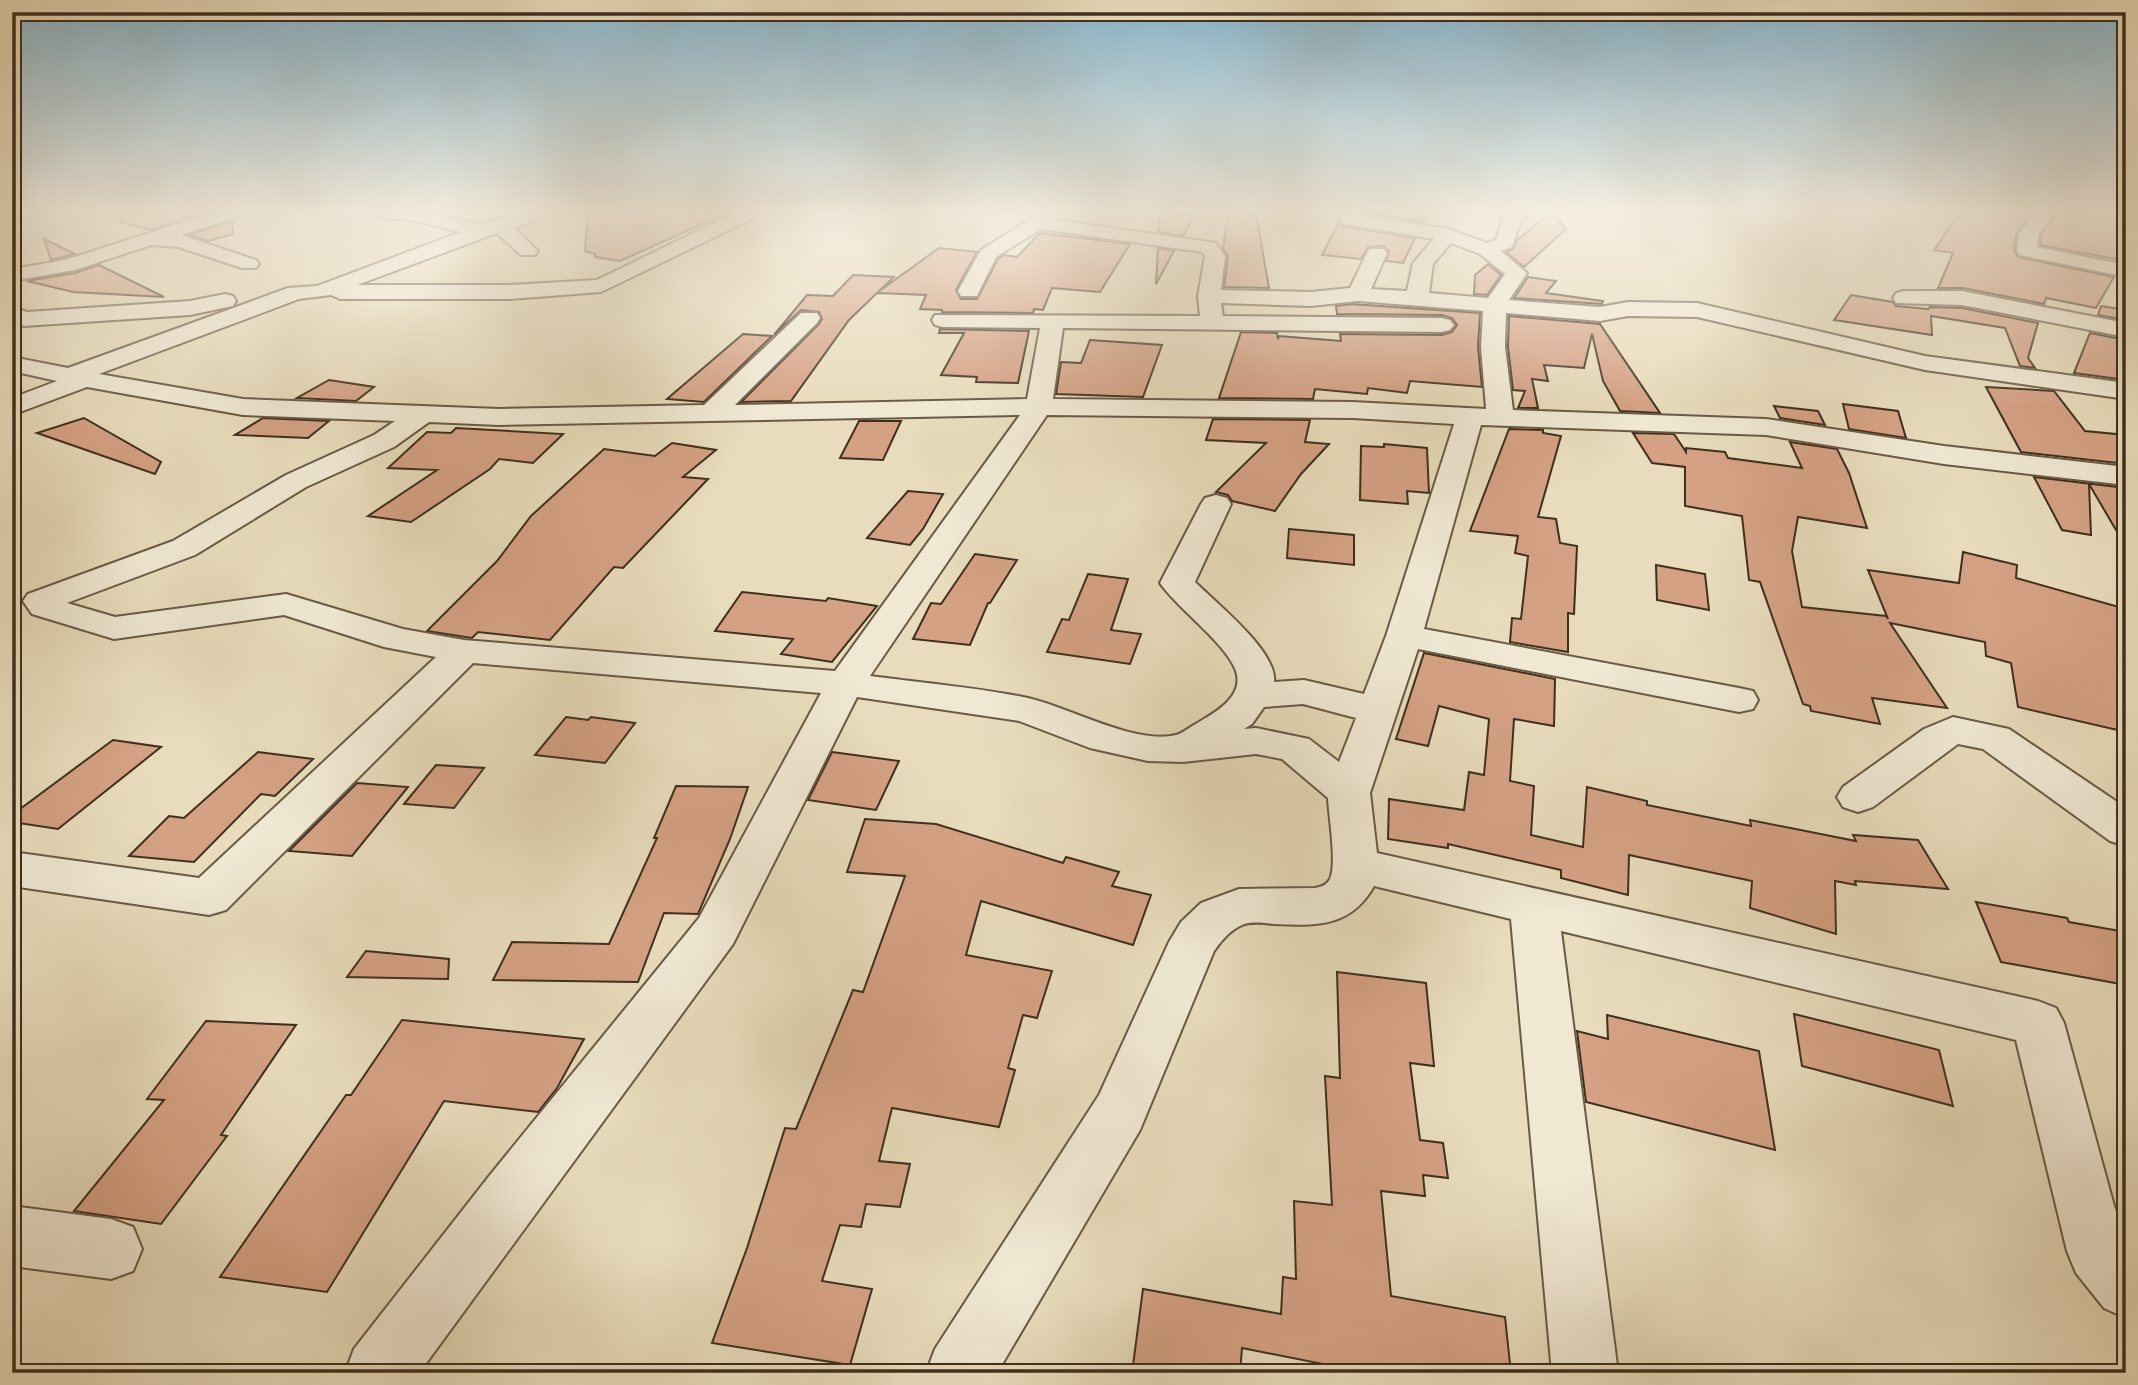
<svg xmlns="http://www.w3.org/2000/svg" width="2138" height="1385" font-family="'Old Standard TT',serif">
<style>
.building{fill:#d5a185;stroke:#3f2f1d;stroke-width:2}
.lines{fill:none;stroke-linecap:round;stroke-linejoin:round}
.minor-casing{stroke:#695a45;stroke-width:4}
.minor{fill:#f0e8d3;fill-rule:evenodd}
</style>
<rect width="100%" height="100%" fill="#e8dcbc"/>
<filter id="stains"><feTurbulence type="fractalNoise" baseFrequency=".00286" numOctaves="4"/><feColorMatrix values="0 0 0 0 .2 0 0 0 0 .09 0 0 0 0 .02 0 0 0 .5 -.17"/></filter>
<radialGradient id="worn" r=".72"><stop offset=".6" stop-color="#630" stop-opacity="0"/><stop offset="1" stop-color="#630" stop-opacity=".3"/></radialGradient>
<!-- building -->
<g class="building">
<path d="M122 212H207L151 230 120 222Z"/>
<path d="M588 212H729L620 261 595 257V254L585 251Z"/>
<path d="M1159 212 1194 216 1183 236 1158 232Z"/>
<path d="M1228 212 1256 214 1269 288 1224 287 1228 256 1223 249Z"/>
<path d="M1362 212H1427L1422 222Z"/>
<path d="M1551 212 1566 229 1524 267 1506 252 1513 249 1517 240Z"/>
<path d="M1960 212H1992L2028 218 2016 234 2014 251 2018 257 2114 277 2096 308 2046 298 2044 304 1963 288H1938L1953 253 1934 250Z"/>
<path d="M2058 212 2105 219 2109 212H2126V261L2040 245 2041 235Z"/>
<path d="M232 221 233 234 208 241 189 235Z"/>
<path d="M1338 224 1341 226 1415 238 1403 263 1386 261 1389 251 1384 246 1368 247 1361 259 1322 255Z"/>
<path d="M1040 233 1130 244 1100 292 1052 288 1043 310 1034 309 1033 313 942 312V310L920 309 926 295 877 293 849 320 791 401 741 402 819 324 822 319 819 312 801 310 774 335 807 295 833 296 853 275 894 277 878 292 939 248 977 252 956 290 961 299H977L998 259 1004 255 1017 257Z"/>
<path d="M44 239 75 254 51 260Z"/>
<path d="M1158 248 1174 251 1156 284Z"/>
<path d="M1488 264 1501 275 1487 295 1474 294 1475 275Z"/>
<path d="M99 265 164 297 73 292 27 281 75 273Z"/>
<path d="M1528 277 1556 281 1546 293 1603 301 1602 304 1514 298Z"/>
<path d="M1851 295 1893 302 1896 306 1928 309 1930 307 1962 308 2038 323 2028 358 2035 368 2020 366 2005 328 1931 316 1932 335 1834 320Z"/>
<path d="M1351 304 1480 313 1478 347 1482 387 1410 381 1407 393 1368 388 1367 394 1315 389 1313 399 1219 398 1241 332 1277 333 1278 339 1279 336 1341 341 1340 334 1442 335 1452 332 1457 325 1452 318 1442 315 1337 314 1336 306Z"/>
<path d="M2101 306 2126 310V320L2098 315Z"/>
<path d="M1509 316 1600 324 1660 413 1620 411 1603 381 1592 334 1584 368 1544 365 1548 381 1532 379 1538 408H1518L1525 391 1513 390 1508 347Z"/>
<path d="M940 329 1029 331 1018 383 976 382 977 377 941 375 964 333H939Z"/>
<path d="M2090 333 2126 340V380L2074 373Z"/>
<path d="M743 334 772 336 704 402 667 399Z"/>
<path d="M1090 340 1162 345 1143 397 1056 394 1061 362 1081 363Z"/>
<path d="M329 380 374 387 356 401 297 398Z"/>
<path d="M1986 387 2054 391 2085 431 2126 435V464L2021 452Z"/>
<path d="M1843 404 1898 411 1906 438 1849 429Z"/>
<path d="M1774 406 1818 411 1825 425 1780 418Z"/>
<path d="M84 418 161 462 155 474 37 433Z"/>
<path d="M263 418 329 421 308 438 235 435Z"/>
<path d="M1213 419 1310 420 1305 442 1329 444 1301 474 1275 511 1232 501 1228 495 1216 492 1266 443 1206 440Z"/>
<path d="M859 421H901L883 460 840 458Z"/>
<path d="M456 428 563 434 533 463 499 459 490 469 411 522 368 516 437 470 388 468 427 432 451 433Z"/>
<path d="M1509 429 1543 430V433L1561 436 1538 517 1556 519 1560 543 1577 546 1574 614 1568 613V652L1510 642 1512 618 1521 619 1528 556 1515 553 1518 536 1470 531Z"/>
<path d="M1633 433 1674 434 1686 452V448L1725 452 1728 458 1802 468 1790 442 1837 449 1849 473 1867 528 1798 517 1792 551 1802 607 1886 616 1888 619 1868 570 1959 583 1963 552 2017 565 2016 578 2126 609V732L2018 707 2011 663 1986 656 1985 642 1890 623 1947 708 1872 698 1880 724 1811 711 1810 706 1803 704 1760 582 1749 580 1742 516 1685 506V467L1652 463Z"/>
<path d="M672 443 716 450 683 477 708 479 623 568 614 567 550 640 478 632 472 638 427 631 497 561 531 516 604 449 655 456Z"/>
<path d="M1384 444 1427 448 1429 493 1407 491 1408 504 1360 500 1361 446 1384 447Z"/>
<path d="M2034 477 2126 488V547L2089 484 2091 535 2062 530Z"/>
<path d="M908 491 943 494 923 529 910 545 867 538Z"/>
<path d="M1289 529 1354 535V565L1287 558Z"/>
<path d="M975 554 1017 560 990 603H988L970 645 913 639 931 603 941 604Z"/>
<path d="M1656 565 1705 574 1709 610 1657 600Z"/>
<path d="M1088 574 1128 579 1111 630 1141 634 1130 664 1047 652 1062 619 1069 620Z"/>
<path d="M742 592 826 601 828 598 877 606 832 662 781 654 793 639 715 631Z"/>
<path d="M1424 653 1555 679 1554 726 1514 719 1510 781 1534 786 1531 835 1583 847 1587 787 1647 801V805L1751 826 1750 820 1856 841 1853 835 1918 840 1948 889 1855 881 1856 885 1835 881 1836 934 1750 908 1752 881 1629 855 1628 895 1561 878V870L1448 844V848L1388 839 1389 799 1464 810 1469 772 1484 775 1489 719 1439 706 1428 746 1396 739Z"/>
<path d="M566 717 588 720 591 717 635 723 605 763 535 755Z"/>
<path d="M113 740 161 747 58 829 12 822V815Z"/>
<path d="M258 752 313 759 275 796 261 794 194 862 129 856 169 816 184 818Z"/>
<path d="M832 752 899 761 876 810 808 800Z"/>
<path d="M436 765 484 768 454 808 404 804Z"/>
<path d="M357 783 408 787 352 856 289 851Z"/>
<path d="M676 786 748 787 730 839 698 914 664 913 638 982 493 980 512 942 609 944 657 838H654Z"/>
<path d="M865 819 936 824 1063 863 1066 857 1119 872 1112 886 1151 895 1133 945 981 901 966 955 1052 971 1037 1018 1023 1015 1008 1068 1015 1070 999 1127 892 1108 879 1161 910 1164 900 1207 866 1204 861 1227 840 1225 822 1281 872 1289 850 1365 712 1343 747 1248 785 1128 796 1129 853 990 863 992 905 876 847 872Z"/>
<path d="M1976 902 2067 918 2069 922 2126 932V985L2001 962Z"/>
<path d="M366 951 449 959 448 979 347 977Z"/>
<path d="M1337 972 1426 983 1434 1066 1410 1063 1420 1140 1443 1143 1448 1178 1423 1175 1425 1196 1381 1191 1391 1296 1505 1317 1511 1373H1368L1242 1348 1240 1373H1132L1143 1289 1281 1314 1283 1277 1296 1279 1294 1201 1332 1205 1325 1076 1340 1078Z"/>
<path d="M1794 1014 1939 1050 1953 1106 1802 1066Z"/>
<path d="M1607 1015 1759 1051 1775 1150 1586 1102 1577 1031 1608 1039Z"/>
<path d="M402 1020 584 1039 557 1088 538 1112 444 1101 327 1292 220 1277 346 1095H351Z"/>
<path d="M206 1021 296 1025 221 1135 227 1136 161 1224 74 1211 164 1100 147 1099Z"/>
</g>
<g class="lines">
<defs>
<g id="minor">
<path d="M215 212H242L240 216 181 235 256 260 259 264 256 268H242L178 247 151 245 75 270 12 281V269L65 260Z"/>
<path d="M373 212H425L481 225 522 212H548L546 216 514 228 538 251 535 255H521L497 233 357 285H510L597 280 737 212H760L758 216 601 292 510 299H340L331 295 299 299 99 374 243 399 499 409 704 405 801 313H817L820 318 817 323 735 405 1027 399 1040 328 943 327 935 325 932 320 935 315 1200 316 1198 296 1205 256 1202 252 1041 229 996 257 977 296H961L958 291 981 250 1042 212H1064L1056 220 1216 243 1225 256 1221 290 1311 292 1350 288 1367 253 1370 249H1384L1387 253 1371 289 1407 291 1413 263 1434 239 1341 223 1339 219 1342 212H1360L1359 215 1448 229 1487 243 1496 240 1503 219 1509 212H1530L1521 221 1512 247 1501 251 1527 273 1509 300 1600 307 1628 302 1697 303 1925 356 2126 383V399L1925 370 1697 317 1628 316 1600 321 1506 313 1505 347 1513 410 1766 419 1944 446 2126 467V485L1944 464 1766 435 1481 425 1424 629 1739 688 1753 691 1758 700 1753 709 1739 712 1418 649 1370 793 1377 853 2038 1001 2056 1008 2064 1023 2114 1206 2126 1236V1318L2104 1308 2076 1273 2067 1251 2016 1040 1561 931 1618 1373H1552L1511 919 1374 886C1351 927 1317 926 1274 924 1264 923 1251 921 1242 925 1230 930 1221 941 1214 951L1140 1130 997 1373H926L935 1349 1099 1095 1169 942 1181 922 1201 903 1239 889 1315 888C1321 887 1327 885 1330 879 1337 864 1329 817 1328 798L1282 759 1256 754 1183 762 1148 761 1090 748 1019 721 857 697 733 944 419 1373H345L354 1349 490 1175 699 918 821 693 473 663 226 910 209 915 12 886V852L199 878 436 657 384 647 284 615 114 639 32 614 23 601 28 594 173 541 286 475 374 435 395 421 243 415 87 387 12 415V398L57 381 12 371V357L68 368 288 288 317 286 461 232 411 220 382 218ZM1451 243 1480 254 1505 274 1488 298 1429 293 1433 264ZM1358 301 1483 311 1481 347 1486 409 1353 402 1053 399 1063 328 1442 332 1450 330 1454 325 1450 320 1442 318 1223 316 1221 303 1311 306ZM1020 415 835 671 464 640 403 629 286 594 115 617 67 603 195 555 306 487 394 447 429 422 499 425ZM1047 415 1353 418 1454 424 1386 636 1364 694 1304 680 1274 682C1278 652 1216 603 1195 582L1231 504 1227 498 1216 495 1205 498 1201 504 1160 583C1180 611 1225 642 1236 671 1245 698 1212 714 1194 725 1189 728 1181 734 1176 735 1134 745 1069 707 1028 698 976 687 922 683 870 676ZM1303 704 1356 718 1339 762 1309 739 1256 728 1244 729 1252 724 1264 707Z"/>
<path d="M2036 212H2055L2039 234 2037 247 2126 265V277L2020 255 2017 251 2019 234Z"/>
<path d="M1904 291H1962L2126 323V337L1962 305 1896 303 1893 298 1896 293Z"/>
<path d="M225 294 233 296 236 301 233 306 190 315 24 326 12 322 13 307 27 312 190 301Z"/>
<path d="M1953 717 2009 729 2126 808V846L2110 841 1983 749 1958 744 1873 807 1858 812 1843 807 1837 797 1843 787 1924 729Z"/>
<path d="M12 1206 111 1219 133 1227 142 1249 133 1271 111 1279 12 1266Z"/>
</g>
</defs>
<!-- minor casing -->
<use href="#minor" class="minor-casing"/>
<!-- minor -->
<use href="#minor" class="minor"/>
</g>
<!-- sky -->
<linearGradient id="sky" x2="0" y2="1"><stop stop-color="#88b7cf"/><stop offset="0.52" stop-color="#f5efe1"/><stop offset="1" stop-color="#f5efe1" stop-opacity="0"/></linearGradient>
<rect width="2138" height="406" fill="url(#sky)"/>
<!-- margin -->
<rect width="2138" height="1385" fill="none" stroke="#e8dcbc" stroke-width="42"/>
<rect x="14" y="14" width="2110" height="1357" fill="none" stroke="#3f2f1d" stroke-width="3.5"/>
<rect x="21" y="21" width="2096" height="1343" fill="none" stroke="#3f2f1d" stroke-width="2"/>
<rect width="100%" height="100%" filter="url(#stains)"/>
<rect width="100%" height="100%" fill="url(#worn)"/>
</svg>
